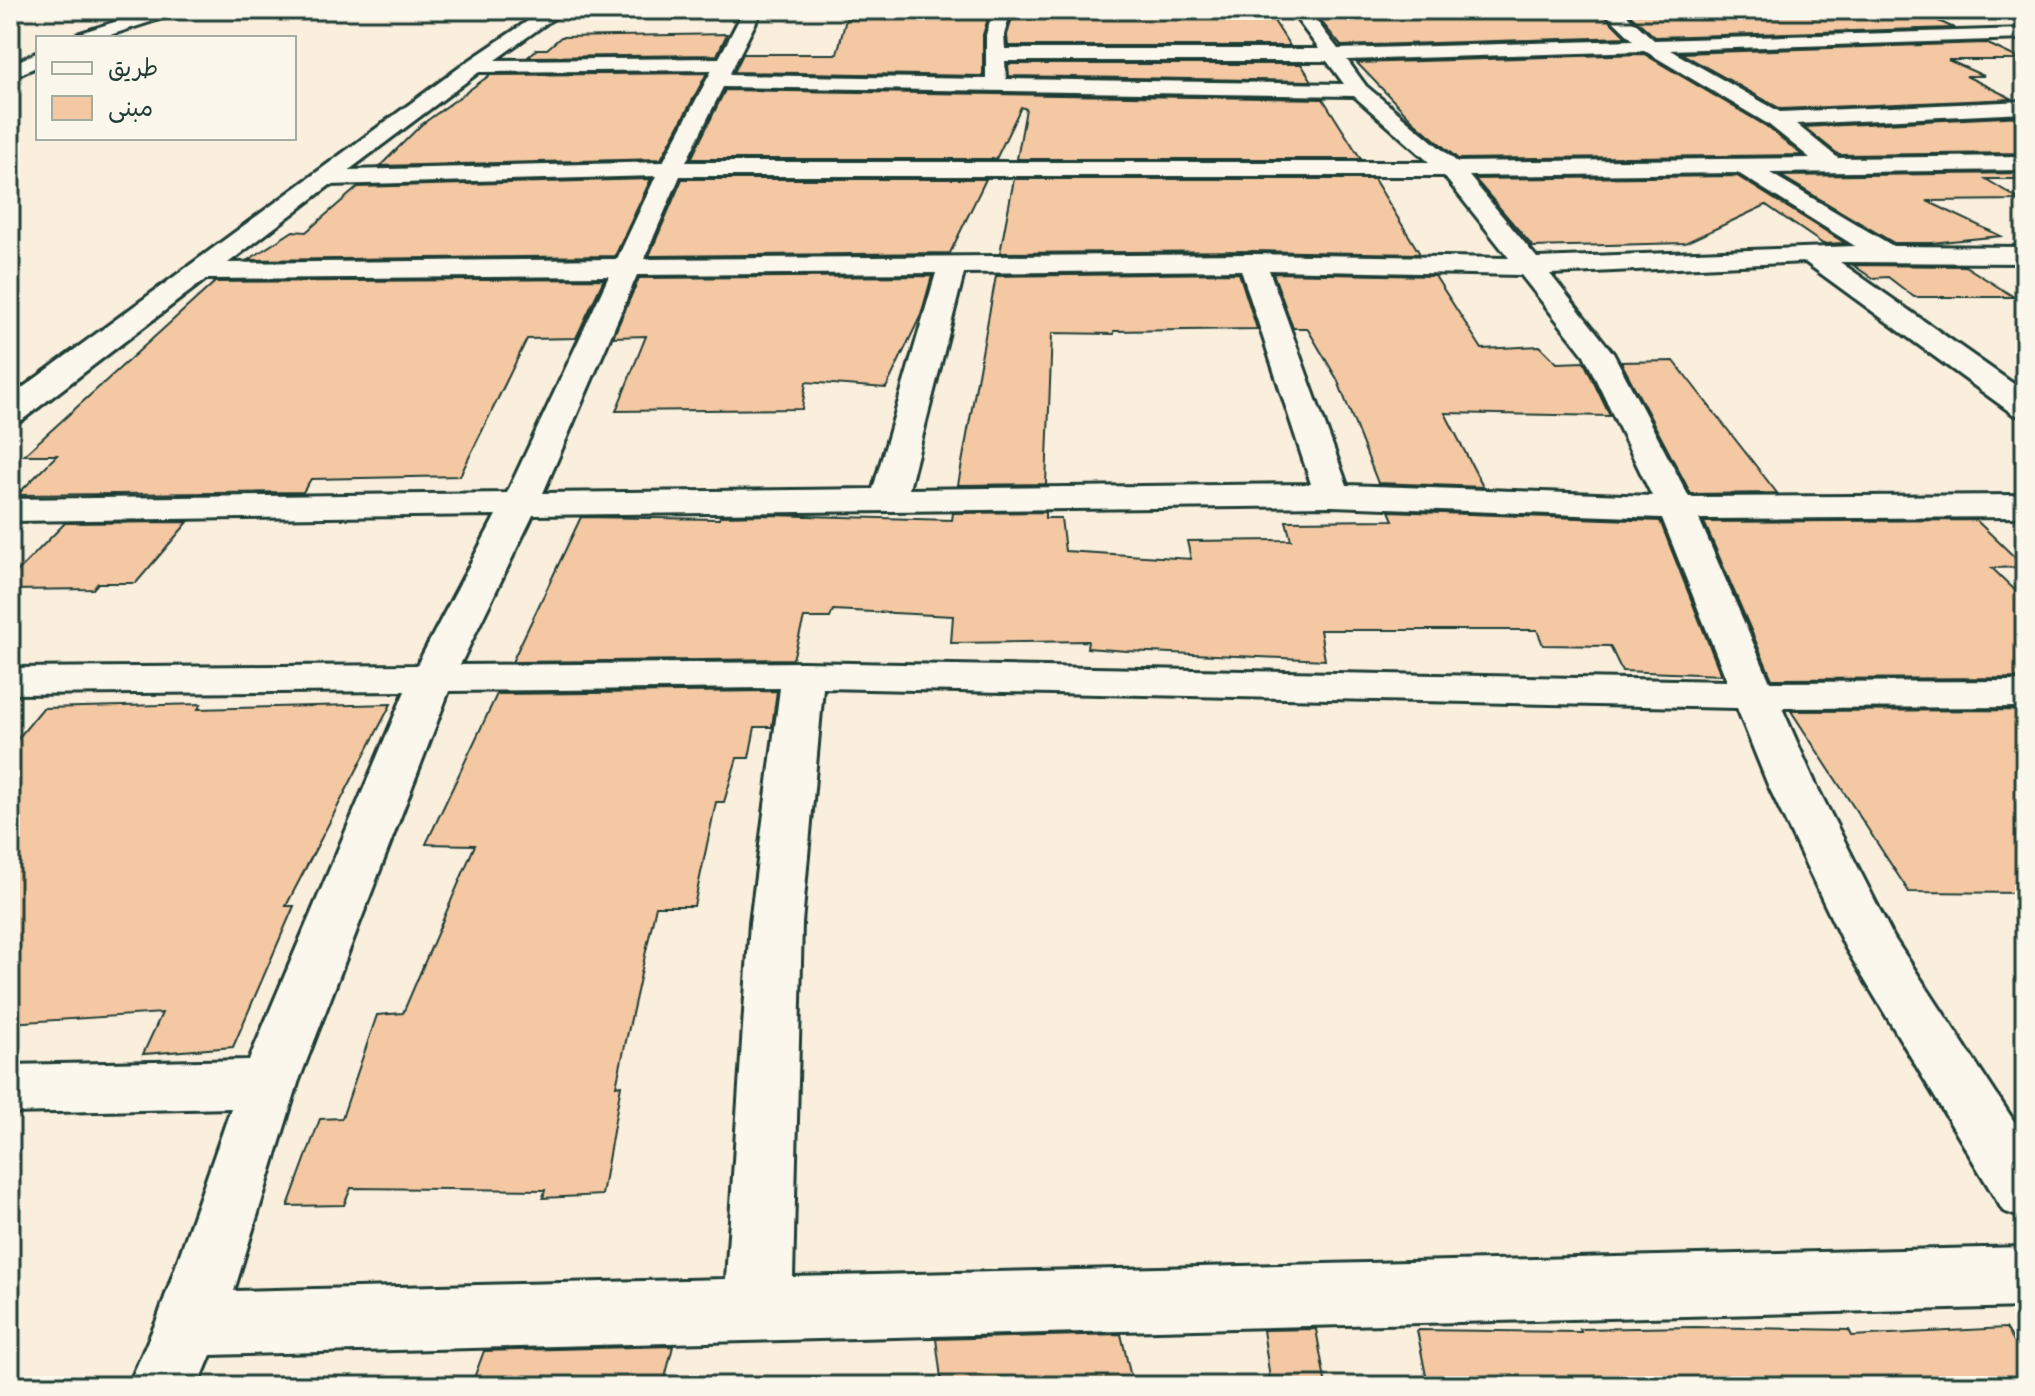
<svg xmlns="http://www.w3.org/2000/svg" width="2035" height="1396" font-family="Dekko,'Playpen Sans Arabic',sans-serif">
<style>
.building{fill:#f4c8a3;stroke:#1f3d34;stroke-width:2}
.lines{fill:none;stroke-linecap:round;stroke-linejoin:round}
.minor-casing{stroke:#1f3d34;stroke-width:6}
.minor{fill:#fbf7ec;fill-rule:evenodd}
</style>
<rect width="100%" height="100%" fill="#faeedd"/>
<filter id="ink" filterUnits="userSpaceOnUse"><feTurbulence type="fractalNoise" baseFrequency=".0125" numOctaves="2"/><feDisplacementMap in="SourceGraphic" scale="16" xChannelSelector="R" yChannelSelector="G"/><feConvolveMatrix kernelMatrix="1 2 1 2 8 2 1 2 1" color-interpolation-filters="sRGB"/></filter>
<g filter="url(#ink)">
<!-- building -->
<g class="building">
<path d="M1118 10H1267L1290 46H1008L1007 35 1013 15 1119 16Z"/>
<path d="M1312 10H1599L1626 37 1341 46Z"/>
<path d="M1625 10H1914L1954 28 1655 37Z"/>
<path d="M887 15H989L983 35V76L734 72 743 54H837L846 19H886Z"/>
<path d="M727 34 717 55 528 57 537 49H547L561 37Z"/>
<path d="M1986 43 2022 60H1948L1984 76H1966L2013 99 1781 109 1681 53Z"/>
<path d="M1644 54 1766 126 1802 155 1458 159 1413 121 1357 63Z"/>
<path d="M1008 64H1301L1312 81 1009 76Z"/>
<path d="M707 73 661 159 380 166 421 125 490 75Z"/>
<path d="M725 90 1323 99 1361 159H1017L1026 109 1021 107 996 159H691Z"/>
<path d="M2025 116V153L1839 155 1804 127Z"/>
<path d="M2025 173V179H1986L2020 200 1927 201 2001 236 1931 243H1894L1781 176Z"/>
<path d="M1737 176 1845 243 1823 244 1766 205 1685 243 1533 247 1475 179Z"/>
<path d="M651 179 615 256 248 260 293 231 306 232 358 187Z"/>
<path d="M682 179H986L950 253 649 256Z"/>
<path d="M1014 179H1374L1420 254 1252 251 1000 253Z"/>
<path d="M1853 265 1965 266 2014 297H1914L1888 277 1872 278Z"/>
<path d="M1239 273 1257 329 1114 331V334L1052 333 1046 484 958 485 996 276Z"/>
<path d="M1273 273 1435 276 1482 349 1540 346 1557 363 1584 362 1610 416 1445 413 1483 487 1378 483 1337 379 1307 328H1293Z"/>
<path d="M932 276 921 315 886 388 806 382 802 409 616 411 646 336 613 337 639 278Z"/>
<path d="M604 279 576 338 527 339 460 476 311 479 303 492 17 495 57 455H24L215 282Z"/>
<path d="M1674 361 1777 493 1691 494 1621 362Z"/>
<path d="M1389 511 1660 521 1721 675 1622 671 1610 646 1543 645 1537 630H1320L1325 660 1127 651 1087 648 1088 641 951 643 953 616 833 610 830 618H804L793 659 512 662 581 517 719 519 720 516 769 515 952 520 953 513 1045 512V518H1061L1065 551 1191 559 1187 541 1291 540 1286 521 1393 520Z"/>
<path d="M1976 520 2025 567 1992 568 2025 600V678L1772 679 1704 522Z"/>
<path d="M188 522 136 583H98L93 589 10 590V579L65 523Z"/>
<path d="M777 691 772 727H755L749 758H737L724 802H716L694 906H656L616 1086 621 1085 602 1195 543 1198 545 1190 351 1188 344 1205 288 1206 320 1119 342 1118 377 1015 403 1013 475 845 426 844 497 694Z"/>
<path d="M201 704 198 709 391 704 286 906H294L233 1047 143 1054 162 1013 10 1023V748L43 708Z"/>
<path d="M2025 710V893L1909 892 1791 711Z"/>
<path d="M1694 1327 1849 1330 1852 1336 2006 1328 2025 1359V1386H1814L1812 1382 1428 1386 1417 1330 1581 1332 1580 1329Z"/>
<path d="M1316 1329 1326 1386H1271L1263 1330Z"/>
<path d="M1121 1334 1133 1386H942L936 1339Z"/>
<path d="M673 1346 663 1386H471L484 1351Z"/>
</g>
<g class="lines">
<defs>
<g id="minor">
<path d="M152 10H178L175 14 101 38H74L77 34Z"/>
<path d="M544 10H565L495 60 719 58 744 10H762L729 75 986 79V35L993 10H1011L1004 35 1005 49H1319L1290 10H1308L1338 49 1633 40 1602 10H1621L1654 40 2025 29V39L1670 50 1780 112 2025 101V113L1796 124 1838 158 2025 156V170L1770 173 1893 246 2025 247V263L1840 262 2025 392V417L2013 414 1805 262 1550 274 1613 353 1689 497 2025 495V517L1699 519 1770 682 2025 681V707L1782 708 1816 785 1894 938 2025 1138V1219L2003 1211 1845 947 1768 785 1737 708 823 688 802 923 793 1277 2025 1247V1307L211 1355 198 1386H128L157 1320 231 1108 10 1113V1065L249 1060 405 691 10 694V668L417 665 496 515 10 521V499L507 493 609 276 206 279 22 420 10 423V397L467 62ZM1645 51 1768 124 1810 158 1457 162 1366 86 1347 60ZM1005 61H1327L1344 84 1006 79ZM712 70 663 162 349 170 479 72ZM723 87 1354 96 1429 162H686ZM1738 173 1855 246 1537 258 1469 176ZM656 176 617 259 228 263 330 185ZM680 176H1444L1509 258 1252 254 644 259ZM1241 270 1311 484 909 489 964 273ZM1269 270 1521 275 1584 355 1652 496 1347 485ZM936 273 873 489 543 493 637 275ZM1332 506 1662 518 1727 681 803 662 460 665 533 515ZM780 688 750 923 726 1279 234 1291 298 1083 449 691Z"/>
<path d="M38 52V66L10 79V65Z"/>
</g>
</defs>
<!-- minor casing -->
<use href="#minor" class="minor-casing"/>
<!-- minor -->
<use href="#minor" class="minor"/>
</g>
</g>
<!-- margin -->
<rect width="2035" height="1396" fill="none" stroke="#fbf7ec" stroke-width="40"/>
<rect x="20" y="20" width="1995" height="1356" fill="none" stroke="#1f3d34" stroke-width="3" filter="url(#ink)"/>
<!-- legend -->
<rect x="36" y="36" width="260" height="104" fill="#fbf7ec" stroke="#a3ada2" stroke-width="2"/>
<rect x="52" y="62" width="40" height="12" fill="#fbf7ec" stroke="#a3ada2" stroke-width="2"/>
<text x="108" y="76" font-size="24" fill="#1f3d34">طريق</text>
<rect x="52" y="96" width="40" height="24" fill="#f4c8a3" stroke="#a3ada2" stroke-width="2"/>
<text x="108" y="116" font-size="24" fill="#1f3d34">مبنى</text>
</svg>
